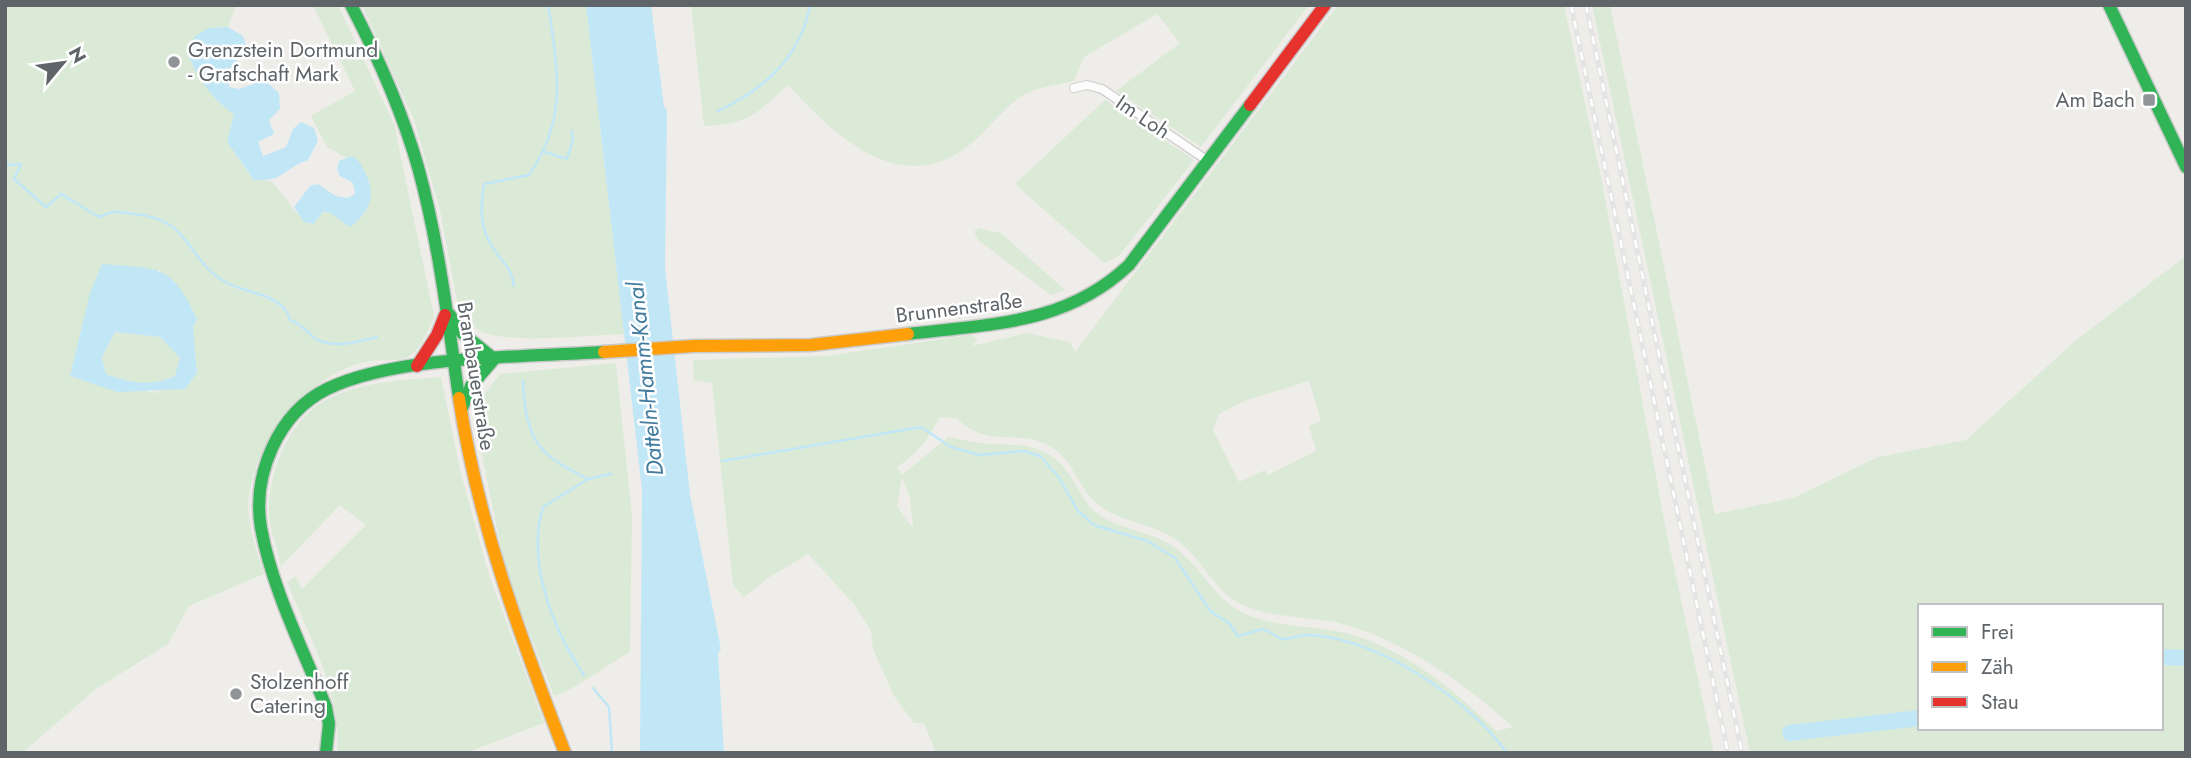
<svg xmlns="http://www.w3.org/2000/svg" width="2191" height="758" font-family="Jost,sans-serif">
<style>
.green{fill:#dbead6;fill-rule:evenodd}
.water{fill:#c1e7f7;fill-rule:evenodd}
.lines{fill:none;stroke-linecap:round;stroke-linejoin:round}
.stream{stroke:#c1e7f7;stroke-width:2.5}
.river{stroke:#c1e7f7;stroke-width:16}
.street-casing{stroke:#cbcbca;stroke-width:10}
.fast-casing{stroke:#c9cac9;stroke-width:15}
.slow-casing{stroke:#c9cac9;stroke-width:15}
.jam-casing{stroke:#c9cac9;stroke-width:15}
.street{stroke:#fdfcfc;stroke-width:8}
.fast{stroke:#30b455;stroke-width:12}
.slow{stroke:#ff9f0a;stroke-width:12}
.jam{stroke:#e5322d;stroke-width:12}
.rail-casing{stroke:#e4e4e4;stroke-width:5}
.rail{stroke:#fff;stroke-width:2.5;stroke-dasharray:8;stroke-linecap:butt}
.poi-dot{fill:#919496;stroke:#fff;stroke-width:2.5}
.labels{text-anchor:middle;stroke-width:5;stroke-linejoin:round;paint-order:stroke}
.poi-label{font-size:21px;fill:#5f6468;stroke:#fff;text-anchor:start}
.street-label{font-size:21px;fill:#5f6468;stroke:#fff}
.water-label{font-size:23px;font-style:italic;fill:#427c9e;stroke:#fff}
</style>
<rect width="100%" height="100%" fill="#efedea"/>
<!-- green -->
<g class="green">
<path d="M5 5H236L228 27 209 28 235 114 227 142 254 180 272 181 298 215 329 212 356 223 366 209 352 156 347 158 327 147 311 116 355 91 313 5H338L394 124 434 316C409 384 394 347 347 368 296 390 258 441 249 495 245 521 257 550 264 574L189 606 168 644 96 689 22 753H5ZM159 269 197 319 193 327 197 373 155 393 70 375Z"/>
<path d="M362 5H586L624 334C589 335 509 345 480 331 471 326 464 314 458 306L440 210 414 120Z"/>
<path d="M691 5H1309L1201 147 1116 91 1180 43 1157 14 1084 57 1074 81C1059 85 1041 87 1027 93 1009 101 988 130 972 143 902 201 836 137 788 85 756 114 749 124 704 126Z"/>
<path d="M1338 5H1564L1602 182 1665 525 1714 753H936L924 723H914L894 696 873 649 871 630 854 604 808 554 768 578 744 597 733 585 712 383 694 380 693 360 825 356 971 335 978 340 972 346 1026 333 1070 342 1075 352ZM1309 381 1321 421 1309 426 1316 451 1268 475 1265 470 1239 482 1213 430 1219 414 1244 401ZM939 417 957 418C987 451 1022 426 1054 449 1073 462 1078 485 1093 500 1116 523 1153 522 1178 541 1202 559 1215 592 1242 605 1274 619 1313 616 1346 625 1408 643 1467 685 1513 727L1496 731C1453 688 1402 646 1341 632 1309 625 1266 627 1238 610 1214 596 1203 571 1182 553 1158 532 1127 532 1101 516 1084 506 1078 485 1066 470 1043 440 1012 446 979 443 968 442 958 438 948 437L902 475 897 467C917 454 930 438 939 417ZM902 477 910 498 913 528 897 507Z"/>
<path d="M1592 5H1610L1715 514 1793 498 1878 457 1966 440 2075 341 2186 256V753H1750ZM1920 606H2161V728H1920Z"/>
<path d="M1105 100 1194 160 1119 256 1104 263 1015 184Z"/>
<path d="M979 228 1001 233 1065 290 1051 295 978 240 974 231Z"/>
<path d="M115 332 160 337 180 358 175 376C150 387 131 383 106 374L102 357Z"/>
<path d="M616 363 632 516 630 652C613 661 568 694 554 696L506 573 475 420 479 401 500 374Z"/>
<path d="M441 377 461 474 489 575 544 723 466 753H337C342 693 309 636 287 582L296 576 302 589 366 525 340 505 281 566C278 550 270 531 269 514 268 469 291 413 336 395 369 381 405 380 441 377Z"/>
</g>
<!-- water -->
<g class="water">
<path d="M586 5H651L664 107 667 110 665 268 690 495 721 649 718 653 724 753H640L642 490Z"/>
<path d="M228 27 243 36 247 48 229 70V87L239 89 264 80 279 93 280 109 269 120 274 134 258 142 263 156 286 147 293 129 301 122 314 128 318 141 308 160C282 169 285 182 254 180L227 142 234 114C211 98 194 75 186 47L192 44 195 36 209 28Z"/>
<path d="M352 156C363 161 374 188 370 201 368 210 357 223 350 227L329 212H323L314 224 304 222 294 207 310 186 318 184 336 196 348 198 355 194 353 183 340 176 337 170 339 161Z"/>
<path d="M102 264C159 269 171 263 197 319L193 327 197 373 185 389 117 392 70 376 90 293ZM115 332 160 337 180 358 175 376C151 387 130 383 106 374L102 357Z"/>
</g>
<g class="lines">
<!-- stream -->
<g class="stream">
<path d="M718 111C763 90 801 57 810 5"/>
<path d="M545 152 567 159 573 139 572 131"/>
<path d="M5 165 21 164 14 179 46 207 61 194 99 217C117 209 116 212 134 214 193 219 186 261 227 283 246 293 284 294 290 320 306 326 307 334 316 339 337 349 356 342 377 337"/>
<path d="M514 286C512 266 499 260 490 243 479 224 481 204 484 184L529 175C568 119 558 70 548 5"/>
<path d="M523 381C526 439 536 454 588 479"/>
<path d="M722 461 921 427 951 447 980 455 1023 451 1040 456 1058 476 1078 511 1094 525 1147 541 1175 558 1211 612 1229 623 1238 636 1263 629C1271 631 1275 637 1282 639 1290 640 1300 634 1308 635 1376 637 1469 699 1507 753"/>
<path d="M584 675C553 630 526 561 543 507L588 479 611 474"/>
<path d="M593 688 609 707 612 753"/>
</g>
<!-- river -->
<g class="river">
<path d="M2161 657 2186 658"/>
<path d="M1790 733 1920 718"/>
</g>
<defs>
<path id="street" d="M1074 88 1087 85 1102 89 1208 161"/>
<g id="fast">
<path d="M351 5C378 57 402 111 418 167 439 243 448 321 459 398"/>
<path d="M2109 5 2186 167"/>
<path d="M450 315 462 333 494 359"/>
<path d="M908 334C989 324 1066 325 1129 265L1250 105"/>
<path d="M462 408 471 386 494 359"/>
<path d="M326 753 329 724 326 707C303 649 272 589 261 528 252 475 278 413 327 389 397 355 526 357 604 352"/>
</g>
<g id="slow">
<path d="M604 352 694 346 811 345 908 334"/>
<path d="M459 398C478 523 520 636 565 753"/>
</g>
<g id="jam">
<path d="M1250 105 1325 5"/>
<path d="M417 366 437 335 445 315"/>
</g>
</defs>
<!-- street casing -->
<use href="#street" class="street-casing"/>
<!-- fast casing -->
<use href="#fast" class="fast-casing"/>
<!-- slow casing -->
<use href="#slow" class="slow-casing"/>
<!-- jam casing -->
<use href="#jam" class="jam-casing"/>
<!-- street -->
<use href="#street" class="street"/>
<!-- fast -->
<use href="#fast" class="fast"/>
<!-- slow -->
<use href="#slow" class="slow"/>
<!-- jam -->
<use href="#jam" class="jam"/>
<defs>
<g id="rail">
<path d="M1571 5 1728 753"/>
<path d="M1586 5 1742 753"/>
</g>
</defs>
<!-- rail casing -->
<use href="#rail" class="rail-casing"/>
<!-- rail -->
<use href="#rail" class="rail"/>
</g>
<!-- markers -->
<g class="poi-dot">
<circle cx="174" cy="62" r="7"/>
<rect x="2142" y="93" width="14" height="14" rx="3.5"/>
<circle cx="236" cy="694" r="7"/>
</g>
<g class="labels">
<!-- poi labels -->
<g class="poi-label">
<text x="188" y="57">Grenzstein Dortmund<tspan x="188" dy="24">- Grafschaft Mark</tspan></text>
<text x="2135" y="107" text-anchor="end">Am Bach</text>
<text x="250" y="689">Stolzenhoff<tspan x="250" dy="24">Catering</tspan></text>
</g>
<!-- street labels -->
<g class="street-label">
<text transform="translate(1143 117) rotate(34)" y="7">Im Loh</text>
<text transform="translate(959 308) rotate(-7)" y="7">Brunnenstraße</text>
<text transform="translate(476 376) rotate(81)" y="7">Brambauerstraße</text>
</g>
<!-- water labels -->
<g class="water-label">
<text transform="translate(645 379) rotate(-96)" y="8">Datteln-Hamm-Kanal</text>
</g>
</g>
<!-- border -->
<rect width="2191" height="758" fill="none" stroke="#5f6468" stroke-width="14"/>
<!-- legend -->
<rect x="1918" y="604" width="245" height="126" fill="#ffffff" stroke="#bfc1c3" stroke-width="2"/>
<rect x="1932" y="627" width="35" height="10" fill="#30b455" stroke="#bfc1c3" stroke-width="2"/>
<text x="1981" y="639" font-size="21" fill="#5f6468">Frei</text>
<rect x="1932" y="662" width="35" height="10" fill="#ff9f0a" stroke="#bfc1c3" stroke-width="2"/>
<text x="1981" y="674" font-size="21" fill="#5f6468">Zäh</text>
<rect x="1932" y="697" width="35" height="10" fill="#e5322d" stroke="#bfc1c3" stroke-width="2"/>
<text x="1981" y="709" font-size="21" fill="#5f6468">Stau</text>
<!-- north arrow -->
<g transform="translate(63 63) rotate(61)" stroke="#ffffff" stroke-width="5" paint-order="stroke">
<path d="M0-5L12 26L0 18L-12 26Z" fill="#5f6468"/>
<text y="-10" font-size="19" font-weight="bold" text-anchor="middle" fill="#5f6468">N</text>
</g>
</svg>
